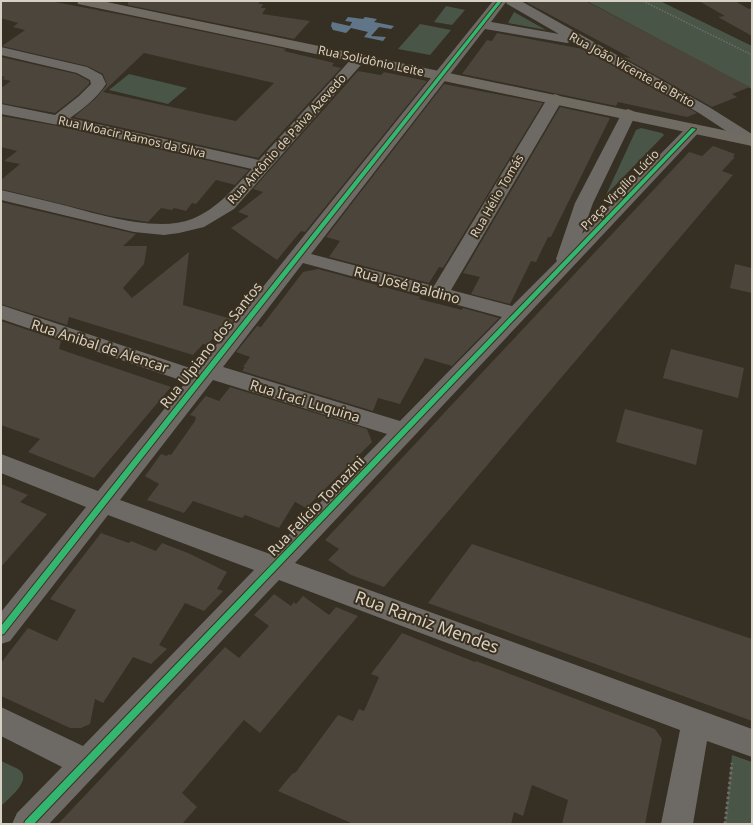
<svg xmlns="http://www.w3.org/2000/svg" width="753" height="825" font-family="'Noto Sans',sans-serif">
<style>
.green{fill:#495647}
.water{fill:#617588}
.building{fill:#4b453b;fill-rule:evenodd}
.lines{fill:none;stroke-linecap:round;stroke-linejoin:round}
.path-far1{stroke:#706b67;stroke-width:1.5;stroke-dasharray:1.5 1.5;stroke-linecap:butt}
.path{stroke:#706b67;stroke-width:3;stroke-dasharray:2.5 2.5;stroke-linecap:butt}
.minor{fill:#6d6a65;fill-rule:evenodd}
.major{fill:#6f6a62;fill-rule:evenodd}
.cycleway-casing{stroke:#3b301e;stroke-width:2}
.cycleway{fill:#33b770;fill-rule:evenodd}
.labels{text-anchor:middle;stroke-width:4;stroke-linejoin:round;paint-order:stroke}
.far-street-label{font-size:12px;fill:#d7d0c5;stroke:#3b301e}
.street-label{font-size:14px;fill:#d7d0c5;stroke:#3b301e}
.near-street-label{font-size:17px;fill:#d7d0c5;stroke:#3b301e}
</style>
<rect width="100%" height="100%" fill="#352f24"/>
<!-- green -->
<g class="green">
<path d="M587 1H660L752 46V89Z"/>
<path d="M446 6 465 10 452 25 434 22Z"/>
<path d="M514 12 546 30 508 23Z"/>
<path d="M420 24 451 30 430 55 398 49Z"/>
<path d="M129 74 187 88 168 104 109 90Z"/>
<path d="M641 128 662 133 664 135 606 195 636 130Z"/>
<path d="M732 755 752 762V824H725Z"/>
<path d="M1 761C7 764 13 766 18 769 34 779 9 798 1 806Z"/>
</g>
<!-- water -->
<path class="water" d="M348 17 363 19 365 17 377 19 374 22 394 26 391 29 379 27 371 36 386 37 383 41 364 37 368 32 351 28 346 33 333 30 331 26 332 22 350 26 352 22 345 21Z"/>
<!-- building -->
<g class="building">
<path d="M1 1H50L128 16 286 49 284 51 334 63 332 66 341 68 258 158 74 117 95 99 107 85 103 74 87 66 2 46 25 30 13 27 18 23 1 18ZM144 53 187 63 274 83 236 121 103 92Z"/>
<path d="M128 1H261L258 4H263L261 8H266L262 14 310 21 294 39 128 5Z"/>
<path d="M524 1H586L750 87 732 94 737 97 712 107 623 57 631 58Z"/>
<path d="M699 1H735L749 9 752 8V36L718 17 725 16Z"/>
<path d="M497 33 583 49 697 113 687 117 618 102 616 106 462 74 487 40 492 41Z"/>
<path d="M1 57 76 74 89 81V84L78 95 55 113 1 103V88L11 81 2 79 5 77 1 76Z"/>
<path d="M358 71 381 75 384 72 427 81 305 232 301 231 277 260 231 228 249 216 238 212 263 192 253 189Z"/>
<path d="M444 84 543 103 443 268 439 267 429 283 329 257 340 241 326 237Z"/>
<path d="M560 107 610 118 551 237H548L536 262 531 261 510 304 471 294 480 277 463 273Z"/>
<path d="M1 116 58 126 249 170 235 185 216 180 196 204 192 203 186 211 174 208 172 210 161 208 148 222 110 216 1 189V180L20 164 4 161 17 151 1 147Z"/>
<path d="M713 146 735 154 733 157H735L722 171 733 175 384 587 351 575 328 560 339 549 325 540 689 152 702 156Z"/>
<path d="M1 202 136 234 123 246H147L144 264 123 288 132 298 189 252 183 305 235 320 218 340 214 337 207 345 203 344 193 355 69 317 67 325 1 304Z"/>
<path d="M735 264 752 268V293L730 288Z"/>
<path d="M318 269 421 297 419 299 462 310 463 308 499 318 452 366 425 358 400 404 378 398 373 411 242 371 245 367H243L250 357 236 352 257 326 261 327 303 272Z"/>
<path d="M1 321 61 341 59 349 171 387 94 478 28 452 40 439 1 425Z"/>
<path d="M671 349 744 368 738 398 663 378Z"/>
<path d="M230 387 367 429 372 442 306 508 295 502 279 528 245 515 242 518 193 501 184 513 147 500 159 484 145 476 161 454 167 456 168 454 171 455 195 421 196 417 190 415 204 398 206 396 219 401Z"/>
<path d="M625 409 703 430 696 465 616 442Z"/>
<path d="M1 484 28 495 20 502 47 514 1 567Z"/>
<path d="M101 533 129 543 131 541 156 551 162 543 188 553 227 572 217 589 223 591 204 611 185 603 159 645 167 649 151 664 133 657 103 703 95 699 90 724 81 728H70L1 696V663L28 628 57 641 76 610 50 599Z"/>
<path d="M472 544 752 639V721L428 603Z"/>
<path d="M274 594 291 606 294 602 296 604 303 596 329 615 336 607 358 616 260 733 244 720 182 793 197 807 182 824H58L225 647 239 658 269 626 254 615Z"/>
<path d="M402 633 475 662 476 661 655 729 662 739 645 824H562L568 800 532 785 523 816 514 812 511 824H353L278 791 292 774 296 772 338 715 353 721 359 709 364 711 379 677 371 674Z"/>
</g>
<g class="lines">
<!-- path-far1 -->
<path class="path-far1" d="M643 1 752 55"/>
<!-- path -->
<path class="path" d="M725 824 732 763"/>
<!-- minor -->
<g class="minor">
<path d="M493 1H521L709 107 752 134V146L746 144 699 113 572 41 567 43 485 29 311 254 434 286 547 99 550 96 555 94 560 96 563 99 451 290 512 306 557 261 556 259 575 203 623 111 628 109 633 111 636 114 593 203 582 234 688 126 694 124 700 126 702 129 295 563 752 729V757L707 741 693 824H661L680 730 279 580 49 824H12L17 813 62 767 1 736V707L83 746 254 570 108 515 10 641 1 644V612L86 507 1 473V454L98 491 186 382 1 319V305L196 370ZM506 2 507 4 559 34 491 22ZM303 263 502 317 400 421 223 367ZM213 380 387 434 270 554 120 500Z"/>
<path d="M1 47 87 67 102 75 106 84C97 98 84 108 70 118L259 160 355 55 360 54 365 55 367 58 234 209 204 227 179 233 164 235 134 232 1 200V190C22 195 43 200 63 205 98 214 157 233 192 219 217 209 234 188 252 169L58 125 1 114V104L55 115 79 96 91 84 90 80 77 73 1 55Z"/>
</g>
<!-- major -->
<path class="major" d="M77 1H102L752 136V146L83 5 78 4Z"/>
<defs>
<g id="cycleway">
<path d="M498 1H502L4 634 1 635V626Z"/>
<path d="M692 128 696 129 34 824H24L25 821Z"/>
</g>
</defs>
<!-- cycleway casing -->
<use href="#cycleway" class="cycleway-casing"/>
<!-- cycleway -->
<use href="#cycleway" class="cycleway"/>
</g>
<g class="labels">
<!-- far-street labels -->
<g class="far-street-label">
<text transform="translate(371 61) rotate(12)" y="4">Rua Solidônio Leite</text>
<text transform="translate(632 70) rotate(29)" y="4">Rua João Vicente de Brito</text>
<text transform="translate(132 137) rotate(13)" y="4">Rua Moacir Ramos da Silva</text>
<text transform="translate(287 139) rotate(-48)" y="4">Rua Antônio de Paiva Azevedo</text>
<text transform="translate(620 190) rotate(-46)" y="4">Praça Virgílio Lúcio</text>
<text transform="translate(497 196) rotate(-60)" y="4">Rua Hélio Tomás</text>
</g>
<!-- street labels -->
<g class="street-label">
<text transform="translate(407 285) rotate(15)" y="5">Rua José Baldino</text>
<text transform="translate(211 345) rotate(-52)" y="5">Rua Ulpiano dos Santos</text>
<text transform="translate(100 346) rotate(18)" y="5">Rua Anibal de Alencar</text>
<text transform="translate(305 401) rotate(17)" y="5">Rua Iraci Luquina</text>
<text transform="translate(316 506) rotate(-46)" y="5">Rua Felício Tomazini</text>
</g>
<!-- near-street labels -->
<g class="near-street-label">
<text transform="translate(427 622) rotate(20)" y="6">Rua Ramiz Mendes</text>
</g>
</g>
<!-- border -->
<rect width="753" height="825" fill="none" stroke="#d7d0c5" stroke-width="4"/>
</svg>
